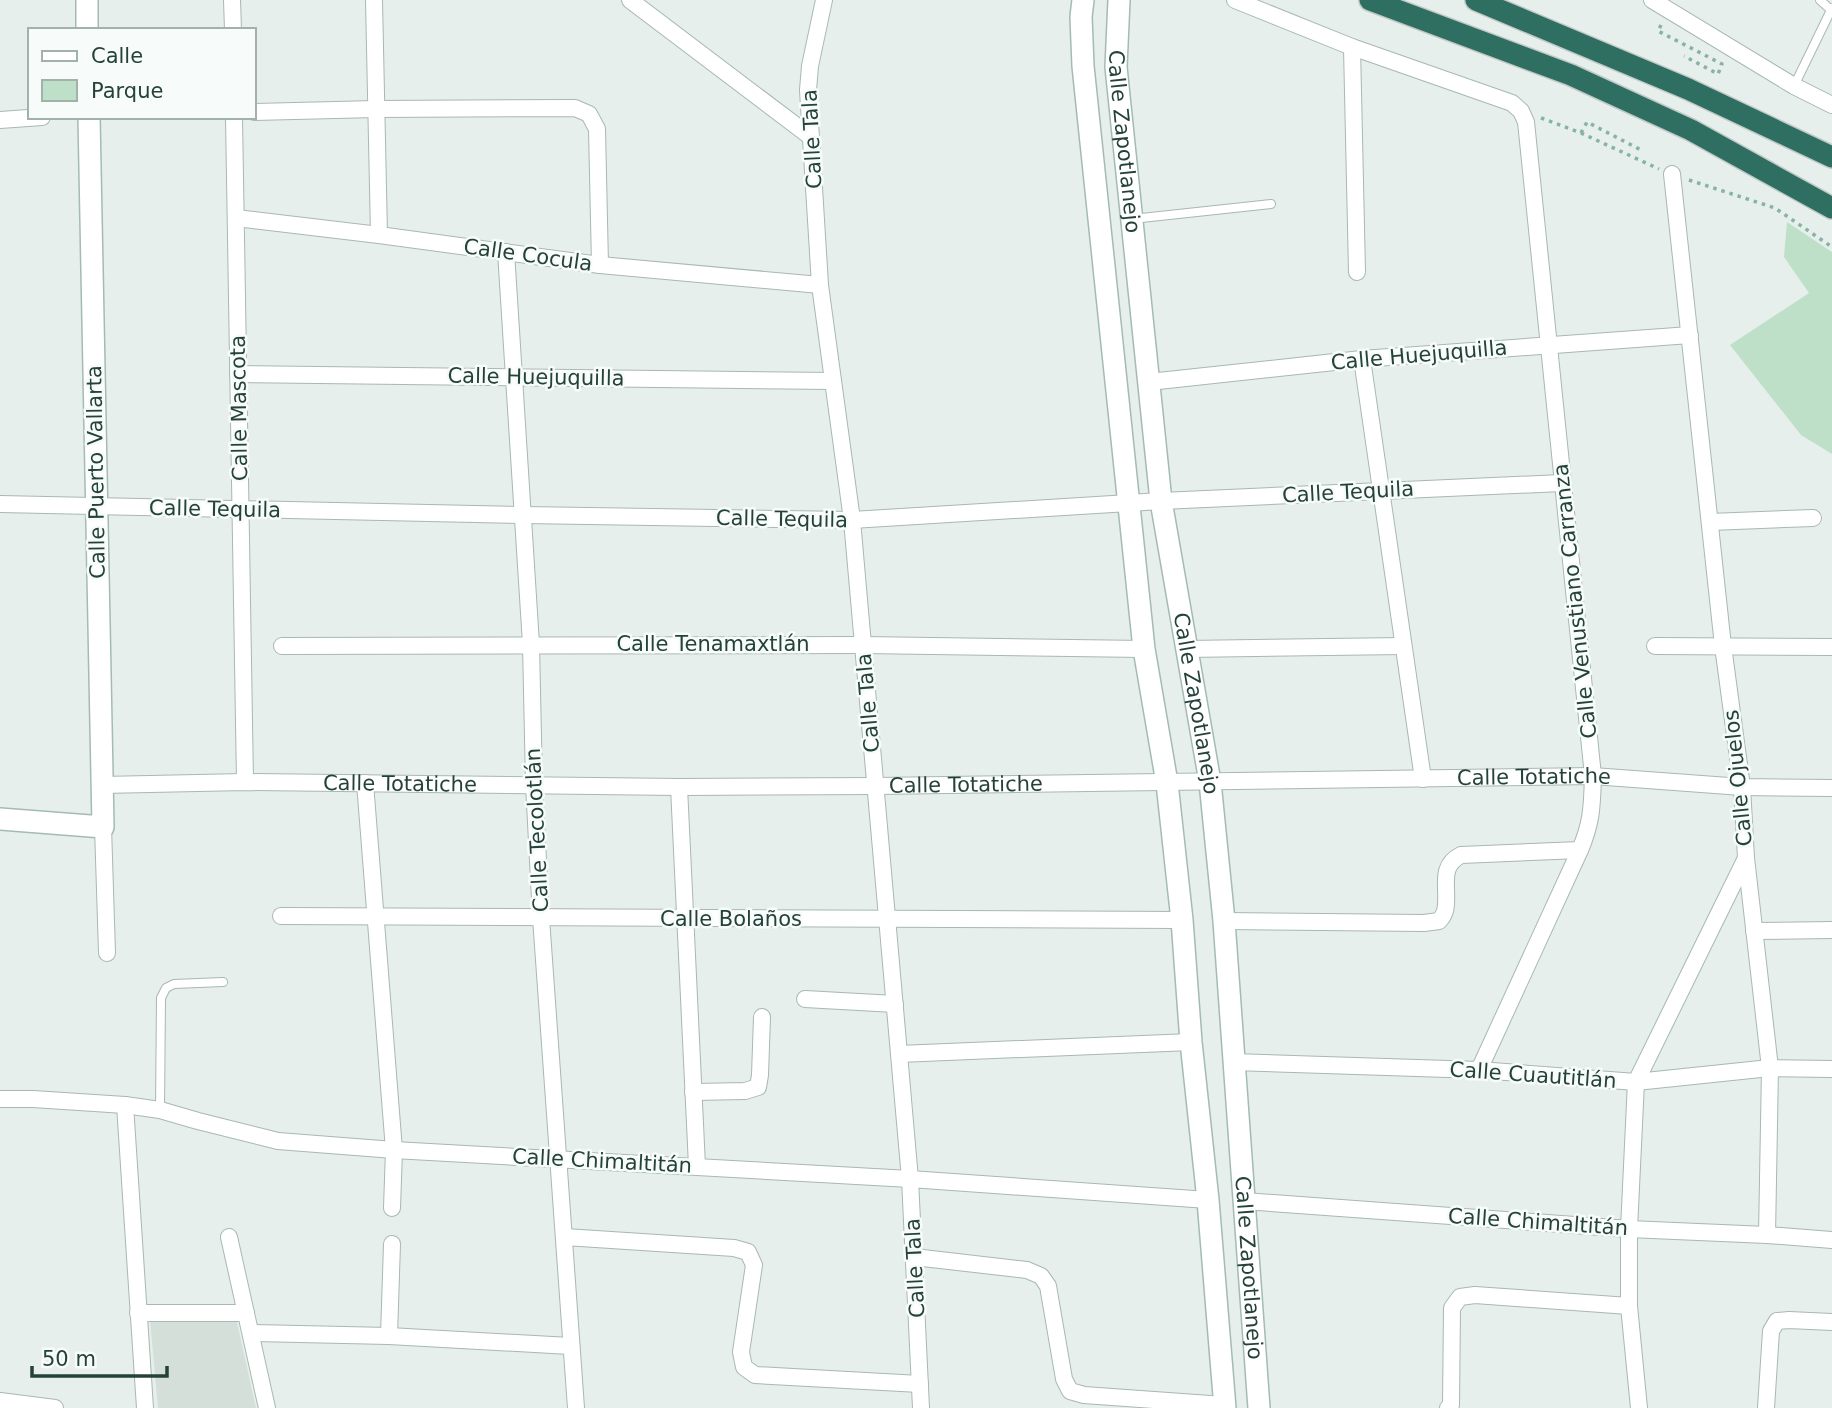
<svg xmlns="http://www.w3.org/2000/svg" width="1832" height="1408" font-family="'DejaVu Sans',sans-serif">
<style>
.built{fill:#d4dfda}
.green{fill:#bfe0c8}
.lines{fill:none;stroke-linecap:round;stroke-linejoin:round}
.lane-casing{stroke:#a8b8b2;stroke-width:10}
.street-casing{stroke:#a8b8b2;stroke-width:18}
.secondary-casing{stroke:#a4bbb3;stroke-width:24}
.highway-casing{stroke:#c2cac8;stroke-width:24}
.path{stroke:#86b3a5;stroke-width:3.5;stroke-dasharray:3.5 5;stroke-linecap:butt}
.lane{stroke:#fff;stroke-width:8}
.street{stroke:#fff;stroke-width:16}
.secondary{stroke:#fff;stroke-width:21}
.highway{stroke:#2f6f62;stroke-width:21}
.labels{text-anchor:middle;stroke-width:5;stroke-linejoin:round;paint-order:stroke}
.street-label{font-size:21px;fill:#24423a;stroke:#f7fbf9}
</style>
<rect width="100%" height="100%" fill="#e6efeb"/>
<!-- built -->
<path class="built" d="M236 1318 256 1408H158L150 1320Z"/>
<!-- green -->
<path class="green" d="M1787 222 1832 252V454L1801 435 1730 345 1809 293 1784 257Z"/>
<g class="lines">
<defs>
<g id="lane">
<path d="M1820 0 1831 10"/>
<path d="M1794 86 1832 8"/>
<path d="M1132 219 1271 204"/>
<path d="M160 1110 161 998 166 988 174 984 223 982"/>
</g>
<g id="street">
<path d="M232 0 233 30"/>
<path d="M374 0 379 235"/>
<path d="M630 0 811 137"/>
<path d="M824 0 810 66 808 90 820 285 852 520 910 1179 921 1408"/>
<path d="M1235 0 1352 47 1512 103 1521 111 1526 122 1593 776C1592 806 1592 822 1580 850L1479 1070"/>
<path d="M1652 0 1794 86 1832 105"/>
<path d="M1352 47 1357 272"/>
<path d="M254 112 376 109 575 108 589 114 597 129 600 265"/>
<path d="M234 117 245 782"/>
<path d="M0 120 42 117"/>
<path d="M1672 174 1723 646 1742 787 1746 858 1770 1068 1767 1235"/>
<path d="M236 218 379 235 600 265 820 285"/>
<path d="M506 252 531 644 534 784 541 918 576 1408"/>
<path d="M1362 359 1423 779"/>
<path d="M238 374 833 381"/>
<path d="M1149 382 1362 359 1690 335"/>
<path d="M0 504 523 515 852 520 1161 501 1562 483"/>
<path d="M1710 522 1813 518"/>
<path d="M282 646 863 645 1144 649"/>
<path d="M1655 646 1832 647"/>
<path d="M1186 649 1403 646"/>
<path d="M365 783 394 1150 392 1208"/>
<path id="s1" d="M102 785 245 782 679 787 876 786 1593 776 1742 787 1832 788"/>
<path d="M679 787 697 1166"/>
<path d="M103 827 107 953"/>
<path d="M281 916 1182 920"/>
<path d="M1224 921 1424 923 1439 921C1441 919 1444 914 1445 911 1450 890 1437 867 1461 855L1580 850"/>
<path d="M1754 931 1832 930"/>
<path d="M805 999 895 1004"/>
<path d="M899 1054 1191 1042"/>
<path d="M1233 1062 1479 1070 1636 1082 1770 1068 1832 1069"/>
<path d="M693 1092 745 1091 758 1087 760 1075 762 1017"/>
<path d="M0 1099H33L125 1105 160 1110 198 1121 278 1141 394 1150 910 1179 1208 1200"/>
<path d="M125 1105 145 1408"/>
<path d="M1244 1201 1629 1229 1767 1235 1832 1240"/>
<path d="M229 1237 267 1408"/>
<path d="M565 1237 734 1248 748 1252 754 1265 741 1352 744 1367 755 1375 920 1384"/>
<path d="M914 1257 1027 1270 1041 1276 1048 1286 1064 1379 1070 1391 1084 1395 1224 1405"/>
<path d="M138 1313H246"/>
<path d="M251 1333 389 1336 570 1346"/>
<path d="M389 1336 392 1244"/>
<path d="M0 1401 55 1408"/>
<path d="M1448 1408 1451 1405 1452 1308 1460 1297 1475 1295 1629 1306"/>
<path d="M1639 1408 1629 1306V1229L1636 1082 1746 858"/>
<path d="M1766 1408 1771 1331 1777 1321 1789 1320 1832 1322"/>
</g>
<g id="secondary">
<path d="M87 0V30"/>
<path d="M1083 0 1081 17 1083 66 1144 649 1167 783 1182 920 1191 1042 1208 1200 1225 1408"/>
<path id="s2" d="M1119 0 1116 67 1161 501 1210 782 1224 921 1259 1408"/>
<path d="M0 819 103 827 89 117"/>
</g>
<g id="highway">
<path d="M1370 0 1571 75 1691 130 1832 208"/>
<path d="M1476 0 1688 89 1832 157"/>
</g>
</defs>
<!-- lane casing -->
<use href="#lane" class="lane-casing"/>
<!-- street casing -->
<use href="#street" class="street-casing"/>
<!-- secondary casing -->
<use href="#secondary" class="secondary-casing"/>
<!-- highway casing -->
<use href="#highway" class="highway-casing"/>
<!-- path -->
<g class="path">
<path d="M1661 25 1658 31 1722 64 1718 74 1684 56"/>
<path d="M1541 118 1581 133 1659 169"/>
<path d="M1581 133 1587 122 1641 150"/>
<path d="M1689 180 1775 208 1832 247"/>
</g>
<!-- lane -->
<use href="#lane" class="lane"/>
<!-- street -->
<use href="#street" class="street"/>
<!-- secondary -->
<use href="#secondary" class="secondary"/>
<!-- highway -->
<use href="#highway" class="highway"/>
</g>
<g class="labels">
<!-- street labels -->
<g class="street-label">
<text transform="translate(812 139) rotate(-93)" y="7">Calle Tala</text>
<text dy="7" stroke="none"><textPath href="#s2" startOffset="142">Calle Zapotlanejo</textPath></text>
<text transform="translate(528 255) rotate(8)" y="7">Calle Cocula</text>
<text transform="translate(1419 355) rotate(-5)" y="7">Calle Huejuquilla</text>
<text transform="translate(536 377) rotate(1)" y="7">Calle Huejuquilla</text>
<text transform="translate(239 408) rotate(-91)" y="7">Calle Mascota</text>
<text transform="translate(96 472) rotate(-91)" y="7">Calle Puerto Vallarta</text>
<text transform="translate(1348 492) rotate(-3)" y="7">Calle Tequila</text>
<text transform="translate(215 509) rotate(1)" y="7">Calle Tequila</text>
<text transform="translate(782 519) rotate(1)" y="7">Calle Tequila</text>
<text transform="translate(1575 601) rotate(-96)" y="7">Calle Venustiano Carranza</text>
<text x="713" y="651">Calle Tenamaxtlán</text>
<text transform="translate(868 703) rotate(-95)" y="7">Calle Tala</text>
<text dy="7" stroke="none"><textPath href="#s2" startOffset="709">Calle Zapotlanejo</textPath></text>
<text dy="7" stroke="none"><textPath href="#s1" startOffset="1432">Calle Totatiche</textPath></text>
<text transform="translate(1738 778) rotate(-96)" y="7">Calle Ojuelos</text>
<text dy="7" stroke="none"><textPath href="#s1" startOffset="298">Calle Totatiche</textPath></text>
<text dy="7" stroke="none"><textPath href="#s1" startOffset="864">Calle Totatiche</textPath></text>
<text transform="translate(537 830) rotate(-93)" y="7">Calle Tecolotlán</text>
<text x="731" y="926">Calle Bolaños</text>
<text transform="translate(1533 1075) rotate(4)" y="7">Calle Cuautitlán</text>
<text transform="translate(602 1161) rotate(3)" y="7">Calle Chimaltitán</text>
<text transform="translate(1538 1222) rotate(4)" y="7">Calle Chimaltitán</text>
<text dy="7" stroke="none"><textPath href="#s2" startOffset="1276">Calle Zapotlanejo</textPath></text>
<text transform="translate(915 1268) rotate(-93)" y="7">Calle Tala</text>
</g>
</g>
<!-- legend -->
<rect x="28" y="28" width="228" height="91" fill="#f7fbf9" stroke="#a3b1ad" stroke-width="2"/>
<rect x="42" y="51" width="35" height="10" fill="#ffffff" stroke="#a3b1ad" stroke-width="2"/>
<text x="91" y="63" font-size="21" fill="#24423a">Calle</text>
<rect x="42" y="80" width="35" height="21" fill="#bfe0c8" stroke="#a3b1ad" stroke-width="2"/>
<text x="91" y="98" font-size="21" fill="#24423a">Parque</text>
<!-- scale -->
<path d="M32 1366v10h135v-10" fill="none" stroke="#24423a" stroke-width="3.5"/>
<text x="42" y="1366" font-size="21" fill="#24423a" stroke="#f7fbf9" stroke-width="5" paint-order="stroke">50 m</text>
</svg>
